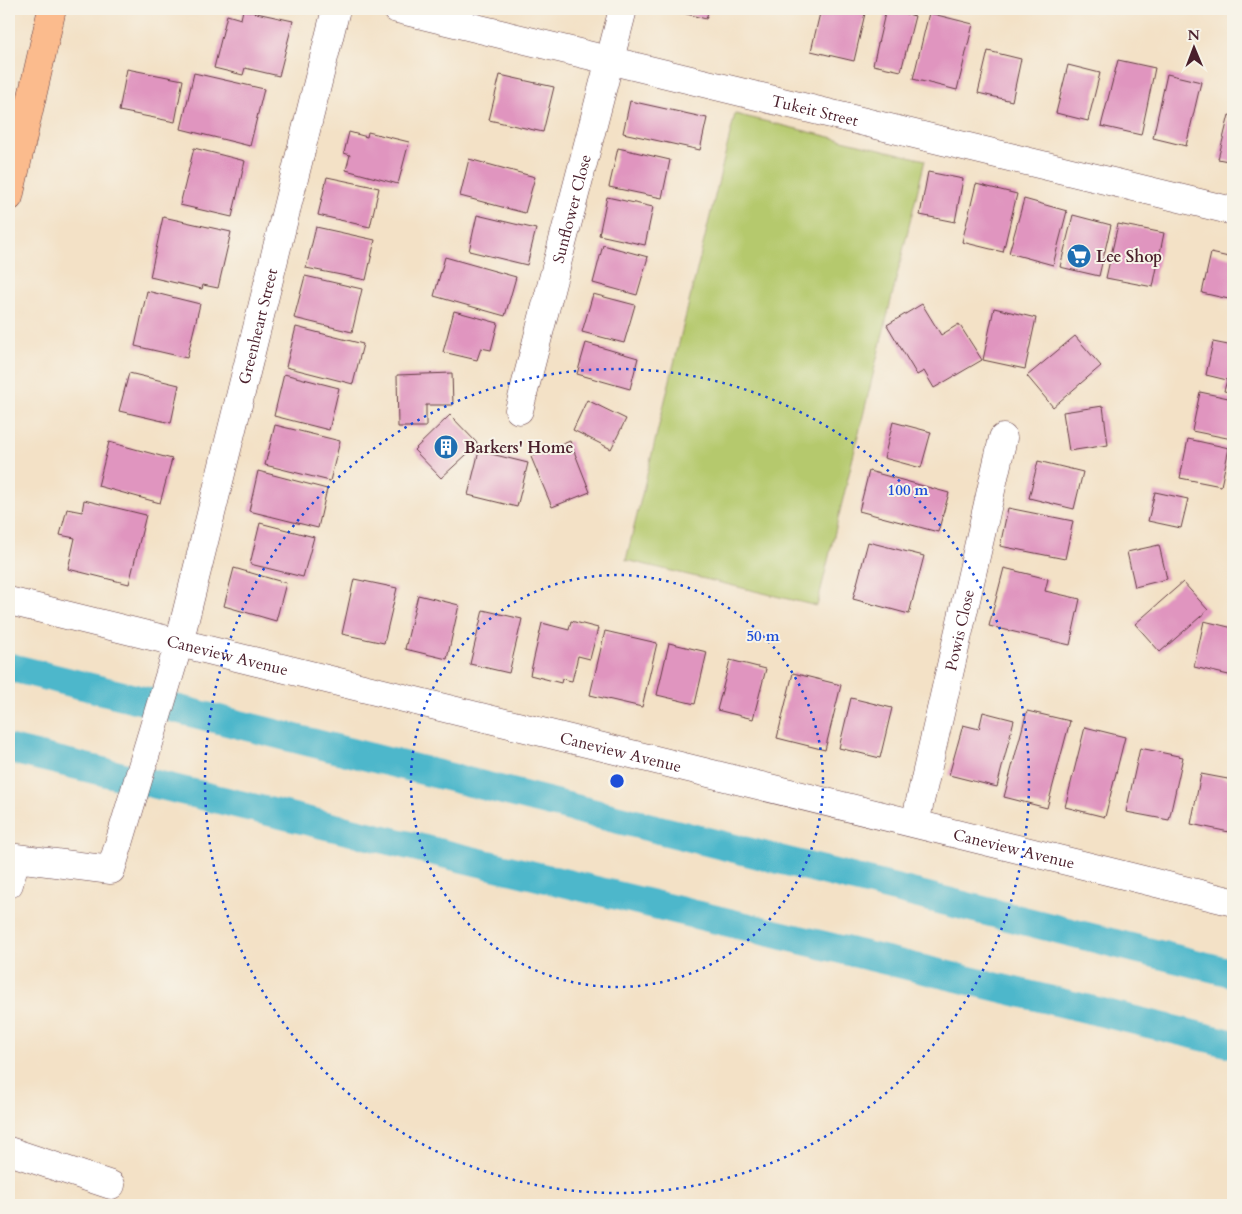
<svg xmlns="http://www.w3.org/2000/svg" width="1242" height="1214" font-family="Cardo,serif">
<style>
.green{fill:#b5c96d;stroke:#80744c}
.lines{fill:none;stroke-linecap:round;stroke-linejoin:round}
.canal{stroke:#4db7cb;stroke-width:29}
.building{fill:#e095bf}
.minor-casing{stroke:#633c42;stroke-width:29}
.major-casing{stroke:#633c42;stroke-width:29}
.minor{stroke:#fff;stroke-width:28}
.major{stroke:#fbbb8d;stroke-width:28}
.ring{fill:none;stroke:#1d4ed8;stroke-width:2.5;stroke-dasharray:2.5 5}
.labels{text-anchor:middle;stroke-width:4;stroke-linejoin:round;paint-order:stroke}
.street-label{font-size:16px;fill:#4a1f2b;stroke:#f7f3e8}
.poi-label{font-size:16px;font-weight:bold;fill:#4a1f2b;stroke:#f7f3e8;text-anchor:start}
.centre{fill:#1d4ed8;stroke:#f7f3e8;stroke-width:2.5}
.ring-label{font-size:15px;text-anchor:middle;font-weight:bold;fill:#1d4ed8;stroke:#f7f3e8;stroke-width:4;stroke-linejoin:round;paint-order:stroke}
</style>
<rect width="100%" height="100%" fill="#f7f3e8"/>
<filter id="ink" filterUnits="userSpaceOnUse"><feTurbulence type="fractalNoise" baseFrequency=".02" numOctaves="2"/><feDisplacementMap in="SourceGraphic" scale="10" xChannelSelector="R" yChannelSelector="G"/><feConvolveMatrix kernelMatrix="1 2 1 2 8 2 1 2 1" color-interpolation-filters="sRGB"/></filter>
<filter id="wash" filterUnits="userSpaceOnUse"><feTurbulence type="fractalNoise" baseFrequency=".0096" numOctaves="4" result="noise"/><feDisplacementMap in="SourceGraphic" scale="20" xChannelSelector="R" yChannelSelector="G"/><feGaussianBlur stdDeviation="1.12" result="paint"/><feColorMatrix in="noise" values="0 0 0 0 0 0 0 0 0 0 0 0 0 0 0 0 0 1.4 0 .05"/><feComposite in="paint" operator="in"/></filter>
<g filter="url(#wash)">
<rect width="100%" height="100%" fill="#f3e1c6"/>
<!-- green -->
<path class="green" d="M735 114 925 160 817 606 626 560Z"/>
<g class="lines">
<!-- canal -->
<g class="canal">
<path d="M9 667 1233 973"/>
<path d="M9 749 1233 1044"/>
</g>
</g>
<g id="blocks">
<!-- building -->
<g class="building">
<path d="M668 9H709L706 19Z"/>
<path d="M821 9H866L854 61 811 51Z"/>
<path d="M886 9 915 16 901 71 873 65Z"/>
<path d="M243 10 293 21 279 76 245 68 243 75 214 68 227 15 241 19Z"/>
<path d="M929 13 973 24 957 90 913 79Z"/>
<path d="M988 51 1021 59 1012 101 978 93Z"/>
<path d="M1118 60 1155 68 1141 135 1101 126Z"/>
<path d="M1068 65 1100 73 1088 121 1056 113Z"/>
<path d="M127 69 183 80 175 122 119 111Z"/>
<path d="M194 73 264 89 250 146 181 129Z"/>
<path d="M1167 74 1201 82 1186 146 1153 138Z"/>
<path d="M500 75 554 87 543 132 489 120Z"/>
<path d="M630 101 707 118 700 150 623 133Z"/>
<path d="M1229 115 1233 116V162L1218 159Z"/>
<path d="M349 132 367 137 368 132 409 142 398 184 346 170 350 155 344 153Z"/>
<path d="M194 148 245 161 232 217 180 205Z"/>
<path d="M618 148 670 160 662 198 609 187Z"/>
<path d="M469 159 535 177 525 213 460 196Z"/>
<path d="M928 172 963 179 955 222 920 215Z"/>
<path d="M327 177 379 188 370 227 318 215Z"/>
<path d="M976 184 1017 194 1003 252 962 242Z"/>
<path d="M607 197 653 207 645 245 599 235Z"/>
<path d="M1024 199 1067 211 1053 265 1009 253Z"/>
<path d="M477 215 536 229 527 265 469 251Z"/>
<path d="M1073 215 1111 225 1099 276 1060 267Z"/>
<path d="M163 217 231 232 218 288 203 285 202 289 150 277Z"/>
<path d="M1118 224 1164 233 1153 287 1106 278Z"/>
<path d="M316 227 375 240 366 280 306 268Z"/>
<path d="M603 245 648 257 637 295 593 283Z"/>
<path d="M1211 253 1233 258V300L1202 293Z"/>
<path d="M445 257 516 277 505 316 434 296Z"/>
<path d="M305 276 362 289 352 332 294 318Z"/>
<path d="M147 291 200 304 187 358 135 346Z"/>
<path d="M593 294 635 305 624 343 582 332Z"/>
<path d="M922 304 941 335 959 324 982 360 934 388 924 371 917 375 887 325Z"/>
<path d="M994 308 1036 318 1025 369 983 360Z"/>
<path d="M454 311 498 323 491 350 481 348 477 360 443 352Z"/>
<path d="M296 327 363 344 353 384 286 367Z"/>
<path d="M1075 336 1101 366 1053 407 1027 376Z"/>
<path d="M1213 342 1233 346V393L1224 391 1227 380 1206 375Z"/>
<path d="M586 343 638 358 630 389 577 374Z"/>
<path d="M129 373 179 385 171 423 119 411Z"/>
<path d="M452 373 453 405H426V427H398L397 375Z"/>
<path d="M284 374 339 388 329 430 274 416Z"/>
<path d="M1200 392 1233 399 1232 439 1192 431Z"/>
<path d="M587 400 626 419 611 449 573 430Z"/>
<path d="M1103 406 1108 445 1069 451 1063 412Z"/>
<path d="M450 415 478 444 441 478 414 450Z"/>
<path d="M893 422 931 432 921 468 884 458Z"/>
<path d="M275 425 340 441 330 481 265 465Z"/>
<path d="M1188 439 1229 448 1221 486 1180 478Z"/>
<path d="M570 441 590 492 552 507 531 457Z"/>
<path d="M109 442 172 459 160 503 98 486Z"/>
<path d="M479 451 528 463 517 507 468 495Z"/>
<path d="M1038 461 1083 472 1074 509 1029 498Z"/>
<path d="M258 471 327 489 318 528 249 511Z"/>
<path d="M869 471 949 493 938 532 859 511Z"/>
<path d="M1155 492 1188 499 1181 528 1148 521Z"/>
<path d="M84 500 146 515 129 584 68 569 75 538 60 535 67 509 82 512Z"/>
<path d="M1008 508 1073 521 1065 559 1000 546Z"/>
<path d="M260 523 314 537 303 577 250 564Z"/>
<path d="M868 542 924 556 909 614 853 599Z"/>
<path d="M1159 545 1167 579 1135 587 1127 552Z"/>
<path d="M234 568 286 583 276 621 224 606Z"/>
<path d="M1004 568 1048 579 1045 591 1080 599 1070 645 989 626Z"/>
<path d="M354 579 397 588 384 643 342 634Z"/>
<path d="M1183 582 1208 610 1160 652 1135 624Z"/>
<path d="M418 595 459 605 447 659 405 649Z"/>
<path d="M483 610 522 619 509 673 470 664Z"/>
<path d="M571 621 598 628 590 659 578 656 572 681 562 679 561 683 530 675 542 623 569 630Z"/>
<path d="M1204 621 1233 628V676L1194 667Z"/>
<path d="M605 631 657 643 642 707 590 695Z"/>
<path d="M669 643 707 652 695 704 657 695Z"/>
<path d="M730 660 766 669 753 719 717 710Z"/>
<path d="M793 673 841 685 825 750 777 738Z"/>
<path d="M851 698 892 708 880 758 839 748Z"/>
<path d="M1027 711 1070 721 1047 808 1004 797Z"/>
<path d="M983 712 1014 720 997 787 949 775 963 725 979 729Z"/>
<path d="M1085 727 1125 737 1105 817 1065 807Z"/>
<path d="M1140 748 1183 757 1169 820 1126 812Z"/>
<path d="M1201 774 1233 780V813L1229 832 1191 824Z"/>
</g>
</g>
</g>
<g filter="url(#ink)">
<use href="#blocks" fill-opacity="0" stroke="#633c42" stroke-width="1"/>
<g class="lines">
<defs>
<g id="minor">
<path id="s1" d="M397 9 1233 211"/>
<path id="s2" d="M519 410 623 9"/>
<path id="s3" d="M9 601 1233 902"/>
<path id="s4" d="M915 823 1003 438"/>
<path id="s5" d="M9 884 16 858 111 870 179 643 336 9"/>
<path d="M9 1151 111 1185"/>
</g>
<path id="major" d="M9 197 52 9"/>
</defs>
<!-- minor casing -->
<use href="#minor" class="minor-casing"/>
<!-- major casing -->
<use href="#major" class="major-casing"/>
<!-- minor -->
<use href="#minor" class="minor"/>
<!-- major -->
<use href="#major" class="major"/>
</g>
</g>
<!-- distance rings -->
<g class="ring">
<circle cx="617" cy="781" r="206"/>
<circle cx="617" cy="781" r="412"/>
</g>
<!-- icons -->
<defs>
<symbol id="supermarket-disc" viewBox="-11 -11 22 22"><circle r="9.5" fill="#1f6fb2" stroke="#f7f3e8"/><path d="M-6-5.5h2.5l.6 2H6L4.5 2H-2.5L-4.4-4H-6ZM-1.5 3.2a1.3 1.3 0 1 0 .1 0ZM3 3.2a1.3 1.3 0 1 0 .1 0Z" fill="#fff"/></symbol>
<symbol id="building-disc" viewBox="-11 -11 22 22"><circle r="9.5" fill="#1f6fb2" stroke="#f7f3e8"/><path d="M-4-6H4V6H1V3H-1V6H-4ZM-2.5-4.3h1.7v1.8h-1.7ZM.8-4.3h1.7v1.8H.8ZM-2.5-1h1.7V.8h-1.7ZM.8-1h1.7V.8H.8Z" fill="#fff"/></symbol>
</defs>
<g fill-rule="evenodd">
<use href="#supermarket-disc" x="1065" y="242" width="28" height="28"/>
<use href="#building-disc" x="432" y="433" width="28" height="28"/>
</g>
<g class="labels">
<!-- street labels -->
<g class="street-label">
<text dy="6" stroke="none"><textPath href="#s1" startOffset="430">Tukeit Street</textPath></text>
<text dy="6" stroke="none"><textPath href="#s2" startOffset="208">Sunflower Close</textPath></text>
<text dy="6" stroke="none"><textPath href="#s5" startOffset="686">Greenheart Street</textPath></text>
<text dy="6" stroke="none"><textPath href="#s4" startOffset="198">Powis Close</textPath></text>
<text dy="6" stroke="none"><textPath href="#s3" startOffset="225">Caneview Avenue</textPath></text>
<text dy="6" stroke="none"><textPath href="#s3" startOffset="630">Caneview Avenue</textPath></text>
<text dy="6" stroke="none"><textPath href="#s3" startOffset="1035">Caneview Avenue</textPath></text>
</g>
<!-- poi labels -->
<g class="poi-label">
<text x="1096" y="262">Lee Shop</text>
<text x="464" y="453">Barkers' Home</text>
</g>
</g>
<circle cx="617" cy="781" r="8" class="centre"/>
<g class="ring-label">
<text x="908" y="495">100 m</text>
<text x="763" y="641">50 m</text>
</g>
<!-- margin -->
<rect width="1242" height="1214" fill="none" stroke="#f7f3e8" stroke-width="30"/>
<!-- north arrow -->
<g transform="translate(1194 48) rotate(359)" stroke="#f7f3e8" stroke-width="4" paint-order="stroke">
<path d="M0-4L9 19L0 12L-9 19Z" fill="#4a1f2b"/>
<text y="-8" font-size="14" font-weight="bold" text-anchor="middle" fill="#4a1f2b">N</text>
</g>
</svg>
